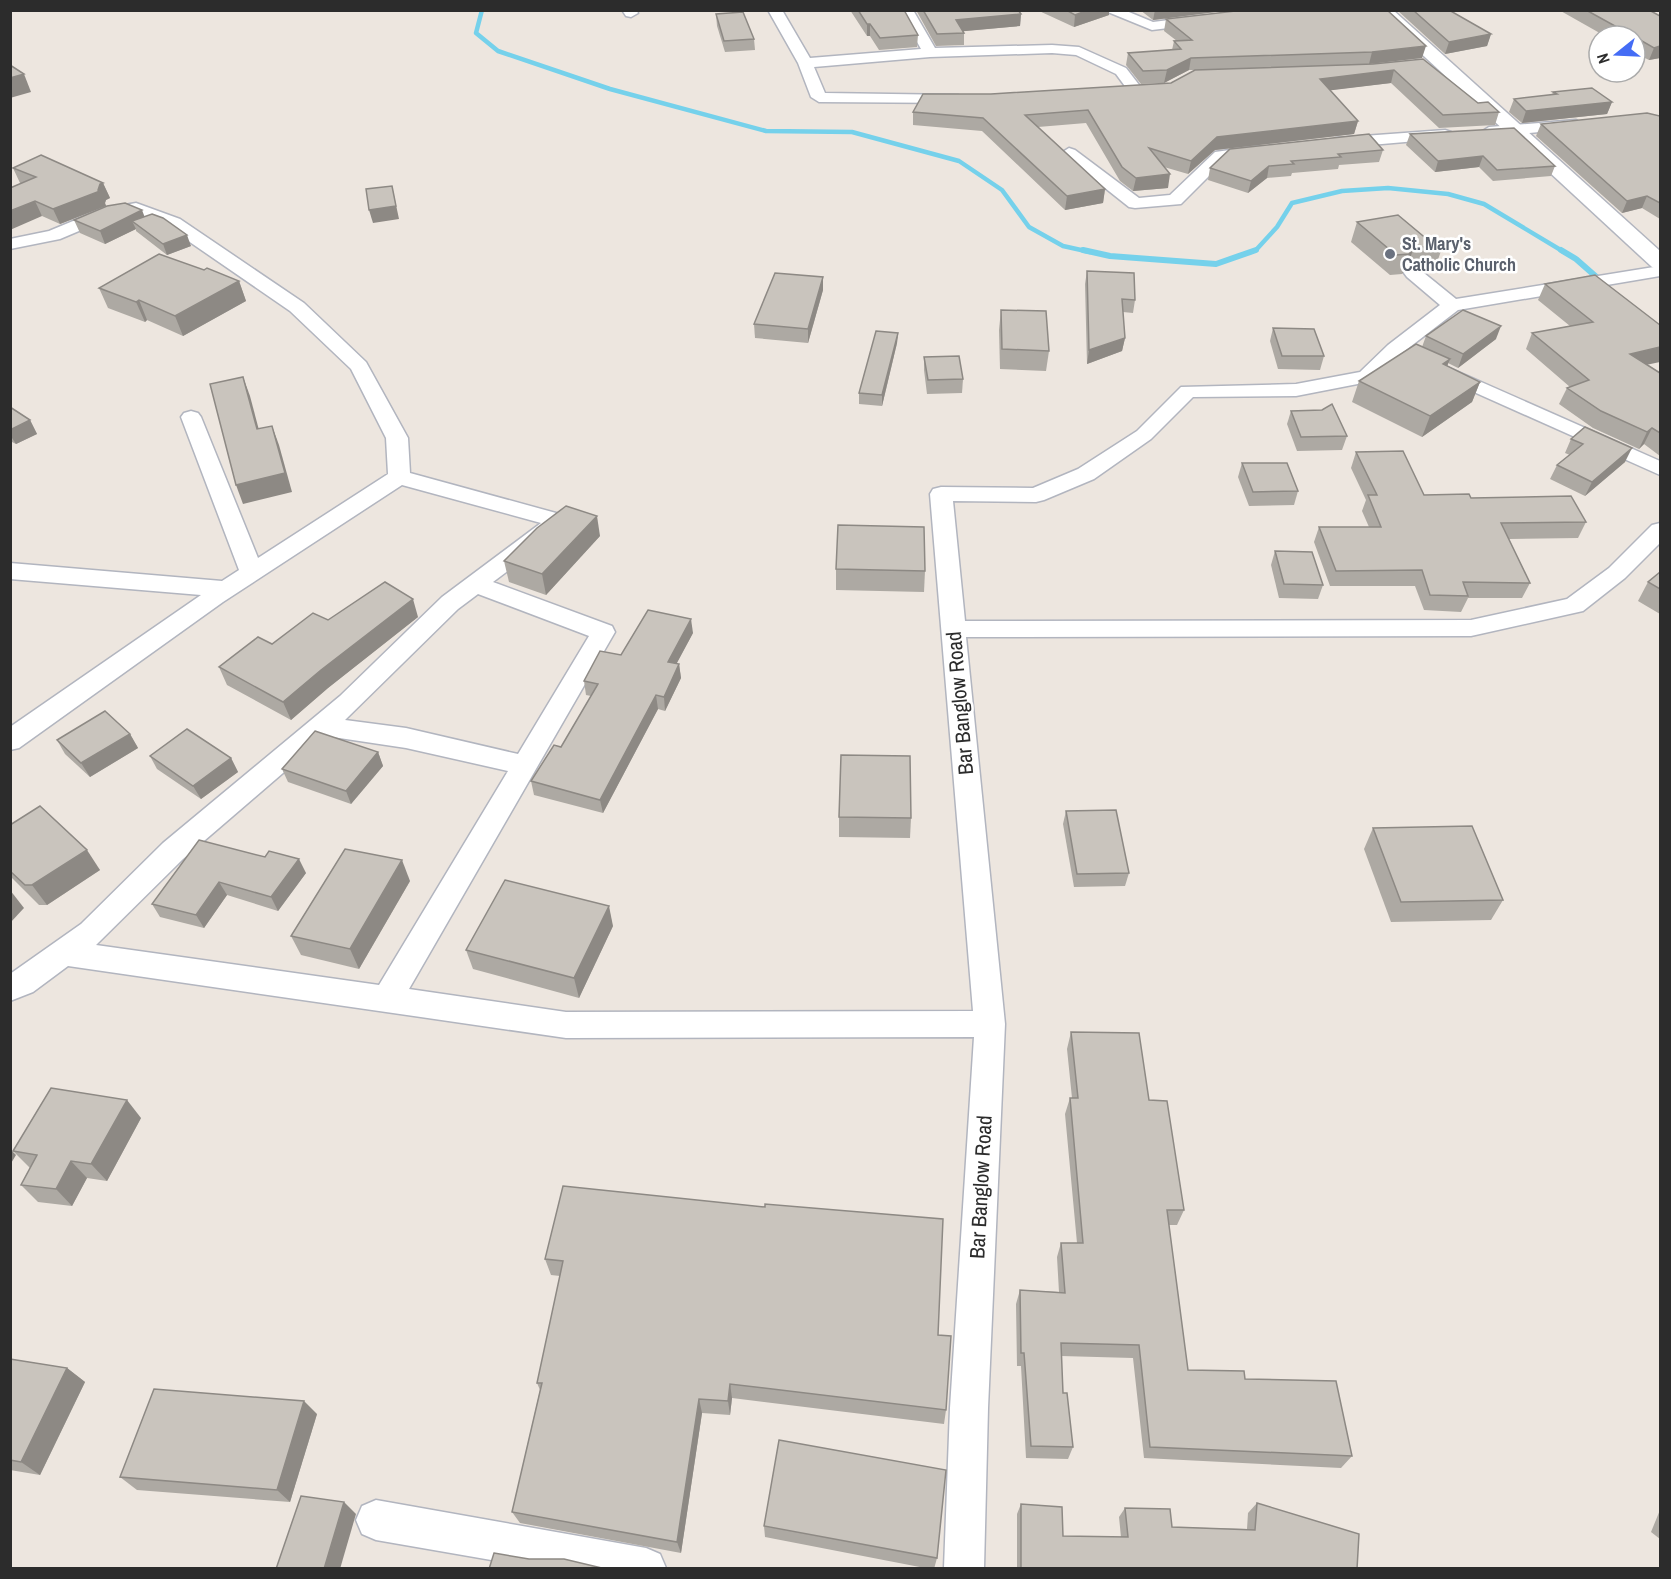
<svg xmlns="http://www.w3.org/2000/svg" width="1671" height="1579" font-family="'Archivo Narrow',sans-serif">
<style>
.lines{fill:none;stroke-linecap:round;stroke-linejoin:round}
.stream-far1{stroke:#75d1eb;stroke-width:4.5}
.stream{stroke:#75d1eb;stroke-width:6}
.street-casing{stroke:#b2b5bf;stroke-width:3}
.secondary-casing{stroke:#b2b5bf;stroke-width:3}
.street{fill:#fff;fill-rule:evenodd}
.secondary{fill:#fff;fill-rule:evenodd}
.wall{fill:#ada9a3}
.shaded-wall{fill:#8d8984}
.building{fill:#c9c4bd;stroke:#8d8984;stroke-width:1.5}
.worship-dot{fill:#6b7280;stroke:#fff;stroke-width:2}
.labels{text-anchor:middle;stroke-width:5;stroke-linejoin:round;paint-order:stroke}
.far-worship-label{font-size:18px;font-weight:bold;fill:#5b616d;stroke:#fff;text-anchor:start}
.street-label{font-size:21px;fill:#2c2c2c;stroke:#fff}
</style>
<rect width="100%" height="100%" fill="#ede6df"/>
<g class="lines">
<!-- stream-far1 -->
<g class="stream-far1">
<path d="M482 10 476 33 498 51 610 89 766 131 852 132 959 161 1002 190 1029 227 1063 246 1090 252"/>
<path d="M1251 252 1256 250 1277 227 1292 203 1342 191 1388 188 1448 194 1484 204 1564 252"/>
</g>
<!-- stream -->
<g class="stream">
<path d="M1083 250 1110 256 1216 264 1256 250"/>
<path d="M1561 250 1576 259 1601 281"/>
</g>
<defs>
<g id="street">
<path d="M622 10H636L638 13 631 17 626 16Z"/>
<path d="M768 10H782L810 58 921 49 899 10H913L935 48 1052 45 1079 47 1126 68 1143 90 1140 93H1130L1116 74 1076 55 1052 53 930 57 814 67 825 93 958 95 963 97 966 100 963 103 819 102 811 97 798 63Z"/>
<path d="M1103 10H1124L1153 22 1201 16 1208 20 1201 24 1152 30Z"/>
<path d="M1576 120 1584 125 1582 128 1489 137 1481 132 1489 127Z"/>
<path d="M1445 130 1451 132 1453 135 1451 138 1336 148 1328 143 1336 138Z"/>
<path d="M1259 146 1267 151 1265 154 1226 159 1181 204 1135 208 1129 207 1061 153 1069 148 1075 150 1139 198 1170 195 1215 152Z"/>
<path d="M136 203 180 219 304 303 366 362 408 438 410 473 567 516 570 521 567 526 493 582 612 626 615 632 409 989 566 1012 973 1011 930 494 933 489 941 487 1033 488 1078 469 1137 431 1181 387 1296 384 1360 372 1388 345 1440 305 1407 277 1404 273 1407 269H1419L1456 299 1660 266V276L1458 310 1402 353 1373 381 1296 396 1193 397 1151 439 1094 479 1044 500 1036 502 953 501 965 621 1471 620 1567 599 1609 568 1652 525 1660 523V543L1625 578 1583 611 1471 636 966 637 1005 1024 988 1408 984 1568H944L950 1408 974 1037 566 1038 68 966 33 992 10 1001V974L81 924 163 843 340 696 442 597 541 523 402 485 223 602 19 748 10 750V727L201 595 10 579V563L222 581 239 570 181 417 184 413 191 411 198 413 201 417 258 558 388 474 386 438 351 369 290 311 168 227 134 213 112 217 60 239 10 249V239L49 231 102 209ZM478 594 589 636 518 754 406 728 345 720 458 609ZM326 736 406 748 508 771 379 985 96 945 183 859Z"/>
<path d="M1445 366 1660 461V475L1438 376 1435 372 1438 368Z"/>
<path d="M376 1500 646 1548 660 1554 666 1568H537L376 1540 362 1534 356 1520 362 1506Z"/>
</g>
<path id="secondary" d="M1374 10H1393L1660 251V268L1652 267Z"/>
</defs>
<!-- street casing -->
<use href="#street" class="street-casing"/>
<!-- secondary casing -->
<use href="#secondary" class="secondary-casing"/>
<!-- street -->
<use href="#street" class="street"/>
<!-- secondary -->
<use href="#secondary" class="secondary"/>
</g>
<!-- wall -->
<g class="wall">
<path d="M850 10H904L918 35 917 47 879 50 870 36H867Z"/>
<path d="M916 10H1018L1021 14 1020 26 963 31 964 33V45L936 46Z"/>
<path d="M1037 10H1109V15L1074 27Z"/>
<path d="M1140 10H1231L1153 20Z"/>
<path d="M1397 10H1449L1491 34 1487 46 1445 54Z"/>
<path d="M1559 10H1649L1660 58 1649 60 1635 53V36H1605Z"/>
<path d="M716 14 754 39 755 50 725 52 717 26Z"/>
<path d="M1166 19 1422 58 1369 64 1423 59 1478 103 1499 112 1495 125 1439 128 1391 83 1330 90 1358 121 1354 134 1215 150 1188 174 1164 167 1168 188 1133 191 1120 181 1086 123 1038 127 1105 189 1103 203 1065 210 982 131 913 125V112L991 94 1171 83 1195 70H1189L1164 83 1141 84 1126 65 1128 53 1172 50 1174 41H1177L1164 31Z"/>
<path d="M1553 92 1612 102 1607 114 1522 123 1509 112 1514 99 1552 95Z"/>
<path d="M1660 116V219L1642 208 1622 213 1536 136 1541 124Z"/>
<path d="M1410 134 1555 166 1551 176 1493 181 1479 167 1435 172 1406 145Z"/>
<path d="M1230 149 1383 150 1379 162 1339 165 1338 169 1292 173 1291 176 1267 178 1248 193 1208 180 1210 168Z"/>
<path d="M13 168 103 183 110 198 106 200 105 203 106 206 60 224 42 216 20 183Z"/>
<path d="M144 216 191 246 167 255 136 231V229L105 244 80 233 74 220Z"/>
<path d="M1357 222 1441 251 1434 271H1426L1419 267H1407L1402 274 1390 275 1351 242Z"/>
<path d="M204 270 239 281 246 301 183 336 147 320 145 322 108 308 99 288Z"/>
<path d="M1087 271 1135 300 1133 313 1123 312 1125 338 1122 351 1087 364 1085 284Z"/>
<path d="M823 277V290L808 343 755 338 754 324Z"/>
<path d="M1545 284 1648 365 1660 373V456L1644 444 1639 449 1593 428 1559 404 1567 388 1570 387 1526 349 1532 333 1570 326 1538 300Z"/>
<path d="M1001 310 1049 351 1046 371 1000 369 999 330Z"/>
<path d="M1273 328 1324 356 1320 370 1278 369 1270 341Z"/>
<path d="M898 333 897 343 882 406 859 404V393Z"/>
<path d="M1426 336 1496 339 1458 368 1448 363 1447 366 1480 382 1472 402 1422 437 1352 402 1359 381 1422 347Z"/>
<path d="M924 357 963 379 962 393 927 394 924 370Z"/>
<path d="M10 407 30 420 37 434 16 444 10 441Z"/>
<path d="M1322 410 1347 436 1342 450 1297 451 1287 424 1291 411Z"/>
<path d="M1571 439 1625 462 1585 496 1550 479 1557 465 1570 455 1565 453Z"/>
<path d="M1356 452 1424 495 1471 498 1586 522 1578 538 1509 539 1530 583 1522 598H1468L1461 612 1424 610 1415 586H1330L1314 542 1319 527H1369L1362 511 1366 500 1351 468Z"/>
<path d="M1242 463 1298 491 1294 505 1249 506 1238 477Z"/>
<path d="M600 536 546 595 509 582 504 561Z"/>
<path d="M1275 551 1323 585 1318 599 1279 598 1271 565Z"/>
<path d="M836 569 925 571 924 592 836 590Z"/>
<path d="M1660 572V614L1638 601 1648 582Z"/>
<path d="M418 617 328 688 291 720 227 685 219 667 328 620Z"/>
<path d="M693 633 676 664H679L681 678 665 711 658 709 603 813 534 795 531 781 561 747 591 696 586 695 584 681 621 655Z"/>
<path d="M130 734 138 748 90 777 65 754 57 740Z"/>
<path d="M378 752 383 766 351 804 288 782 282 769Z"/>
<path d="M150 756 231 758 238 772 201 799 157 769Z"/>
<path d="M1066 811 1129 873 1125 886 1074 887 1063 824Z"/>
<path d="M839 817 911 818 910 838 839 837Z"/>
<path d="M10 825 100 870 47 905H39L10 876Z"/>
<path d="M1373 828 1503 900 1491 920 1391 922 1364 849Z"/>
<path d="M199 840 306 873 278 911 227 895 204 928 160 917 152 904Z"/>
<path d="M410 881 359 969 301 955 291 936Z"/>
<path d="M613 926 579 998 473 969 466 950Z"/>
<path d="M1071 1032 1149 1100 1184 1210 1177 1225H1169L1188 1370 1245 1379 1352 1456 1341 1468 1144 1458 1133 1358 1061 1356 1063 1393 1073 1447 1068 1459 1026 1458 1021 1366H1017L1016 1304 1020 1290 1059 1292 1057 1257 1061 1243H1077L1065 1114 1070 1098H1072L1067 1049Z"/>
<path d="M141 1118 107 1181 87 1178 72 1206 38 1202 21 1185 30 1168 13 1151Z"/>
<path d="M563 1186 938 1335 946 1410 944 1424 732 1398 730 1415 702 1413 681 1553 520 1523 512 1512 540 1390 537 1383 560 1276 551 1275 545 1259Z"/>
<path d="M10 1359 67 1368 85 1382 40 1475 10 1470Z"/>
<path d="M317 1414 290 1502 137 1490 120 1477Z"/>
<path d="M1257 1503 1357 1569H1017V1514L1021 1504 1063 1536 1121 1537 1119 1517 1125 1508 1172 1527 1247 1529 1248 1513Z"/>
<path d="M1660 1510V1539L1651 1532Z"/>
<path d="M764 1526 937 1558 934 1569H930L765 1537Z"/>
</g>
<!-- shaded-wall -->
<g class="shaded-wall">
<path d="M1088 10H1109V15L1074 27 1075 15Z"/>
<path d="M1155 10H1231L1153 20Z"/>
<path d="M1021 14 1020 26 955 32 956 20Z"/>
<rect x="867" y="24" width="3" height="12"/>
<path d="M1491 34 1487 46 1445 54 1449 42Z"/>
<path d="M1426 46 1422 58 1369 64 1372 52Z"/>
<path d="M1660 46V58L1649 60 1654 48Z"/>
<path d="M1191 58 1189 70 1164 83 1167 70Z"/>
<path d="M1394 70 1391 83 1317 92 1320 79Z"/>
<path d="M24 74 31 92 10 98V78Z"/>
<path d="M1612 102 1607 114 1522 123 1526 111Z"/>
<path d="M1358 121 1354 134 1215 150 1188 174 1191 161 1217 137Z"/>
<path d="M1483 156 1479 167 1435 172 1438 161Z"/>
<path d="M1269 166 1267 178 1248 193 1251 181Z"/>
<path d="M1170 174 1168 188 1133 191 1136 178Z"/>
<path d="M103 183 110 198 106 200 105 203 106 206 60 224 53 209 98 190 100 184Z"/>
<path d="M392 186 399 219 373 223 369 210Z"/>
<path d="M1105 189 1103 203 1065 210 1067 196Z"/>
<path d="M1647 196 1642 208 1622 213 1627 201Z"/>
<path d="M35 201 42 216 10 230V211Z"/>
<path d="M142 210 147 223 132 221 136 229 105 244 100 231Z"/>
<path d="M187 235 191 246 167 255 163 244Z"/>
<path d="M1414 247 1407 267 1402 274 1409 254Z"/>
<path d="M823 277V290L808 343V329Z"/>
<path d="M239 281 246 301 183 336 175 316Z"/>
<path d="M139 300 147 320 145 322 136 302Z"/>
<path d="M1501 326 1496 339 1458 368 1463 354Z"/>
<path d="M898 333 897 343 882 406V395Z"/>
<path d="M1125 338 1122 351 1087 364 1089 350Z"/>
<path d="M1660 347V362L1622 370 1630 354Z"/>
<path d="M1450 359 1442 379 1443 364Z"/>
<path d="M243 377 250 396 264 449 257 429Z"/>
<path d="M1480 382 1472 402 1422 437 1430 416Z"/>
<path d="M30 420 37 434 16 444 10 435V430Z"/>
<path d="M272 426 279 445 292 492 243 504 236 485Z"/>
<path d="M1652 428 1644 444 1639 449 1647 432Z"/>
<path d="M1632 448 1625 462 1585 496 1592 482Z"/>
<path d="M597 516 600 536 546 595 542 574Z"/>
<path d="M413 599 418 617 328 688 291 720 283 702 321 670Z"/>
<path d="M691 619 693 633 670 676 668 662Z"/>
<path d="M679 664 681 678 665 711 664 697Z"/>
<path d="M656 695 658 709 603 813 600 800Z"/>
<path d="M130 734 138 748 90 777 81 763Z"/>
<path d="M378 752 383 766 351 804 346 791Z"/>
<path d="M231 758 238 772 201 799 193 786Z"/>
<path d="M87 850 100 870 47 905 32 885Z"/>
<path d="M299 859 306 873 278 911 271 897Z"/>
<path d="M402 860 410 881 359 969 350 949Z"/>
<path d="M219 882 227 895 204 928 196 915Z"/>
<path d="M10 890 24 908 10 923Z"/>
<path d="M609 906 613 926 579 998 574 978Z"/>
<path d="M127 1100 141 1118 107 1181 91 1164Z"/>
<path d="M10 1149 16 1155 10 1165Z"/>
<path d="M71 1161 87 1178 72 1206 56 1189Z"/>
<path d="M67 1368 85 1382 40 1475 21 1462Z"/>
<path d="M730 1384 732 1398 730 1415 728 1401Z"/>
<path d="M699 1399 702 1413 681 1553 677 1542Z"/>
<path d="M304 1401 317 1414 290 1502 277 1490Z"/>
<path d="M344 1502 356 1514 340 1569H324Z"/>
</g>
<!-- building -->
<g class="building">
<path d="M858 10H904L918 35 880 38 870 24H867Z"/>
<path d="M923 10H1018L1021 14 956 20 964 33 937 34Z"/>
<path d="M1066 10H1088L1075 15Z"/>
<path d="M1244 10H1387L1426 46 1372 52 1191 58 1167 70 1143 71 1128 53 1181 49 1174 41 1192 40 1166 19Z"/>
<path d="M1413 10H1449L1491 34 1449 42Z"/>
<path d="M1586 10H1649L1660 16V46L1654 48 1635 37V36H1633Z"/>
<path d="M743 12 754 39 724 41 716 14Z"/>
<path d="M1423 59 1478 103 1488 102 1499 112 1443 115 1394 70 1320 79 1358 121 1217 137 1191 161 1149 148 1170 174 1136 178 1122 167 1088 110 1025 115 1105 189 1067 196 983 118 913 112 923 94H991L1171 83 1195 70 1373 64Z"/>
<path d="M10 65 24 74 10 78Z"/>
<path d="M1592 88 1612 102 1526 111 1514 99 1557 94 1553 92Z"/>
<path d="M1647 113 1660 116V203L1647 196 1627 201 1541 124Z"/>
<path d="M1514 128 1555 166 1497 170 1483 156 1438 161 1410 134Z"/>
<path d="M1369 134 1383 150 1338 154 1341 157 1291 161 1294 164 1269 166 1251 181 1210 168 1230 149Z"/>
<path d="M41 155 103 183 100 184 98 190 100 191 53 209 35 201 10 211V188L36 177 13 168Z"/>
<path d="M392 186 396 206 369 210 366 189Z"/>
<path d="M125 203 142 210 100 231 74 220 107 206Z"/>
<path d="M152 214 163 218 187 235 163 244 132 221Z"/>
<path d="M1398 215 1441 251 1432 252 1426 247H1414L1409 254 1396 255 1357 222Z"/>
<path d="M159 254 204 270 207 268 239 281 175 316 139 300 136 302 99 288Z"/>
<path d="M1087 271 1134 273 1135 300 1122 299 1125 338 1089 350Z"/>
<path d="M775 273 823 277 808 329 754 324Z"/>
<path d="M1595 275 1660 325V347L1630 354 1660 373V433L1652 428 1647 432 1601 411 1567 388 1589 380 1532 333 1593 322 1545 284Z"/>
<path d="M1001 310 1046 311 1049 351 1002 349Z"/>
<path d="M1463 310 1501 326 1463 354 1426 336Z"/>
<path d="M1273 328 1314 329 1324 356H1282Z"/>
<path d="M876 331 898 333 882 395 859 393Z"/>
<path d="M1416 344 1450 359 1443 364 1480 382 1430 416 1359 381Z"/>
<path d="M959 356 963 379 928 380 924 357Z"/>
<path d="M243 377 257 429 272 426 285 473 236 485 210 384Z"/>
<path d="M1332 404 1347 436 1301 437 1291 411 1322 410Z"/>
<path d="M10 407 30 420 10 430Z"/>
<path d="M1585 427 1632 448 1592 482 1557 465 1583 444 1571 439Z"/>
<path d="M1403 451 1424 495 1469 494 1471 498 1571 496 1586 522 1501 523 1530 583 1463 582 1468 596 1430 595 1422 570 1336 571 1319 527H1381L1368 495H1377L1356 452Z"/>
<path d="M1242 463H1287L1298 491 1253 492Z"/>
<path d="M566 506 597 516 542 574 504 561 537 528Z"/>
<path d="M838 525 924 527 925 571 836 569Z"/>
<path d="M1275 551 1312 552 1323 585 1284 584Z"/>
<path d="M1660 572V589L1648 582Z"/>
<path d="M385 582 413 599 321 670 283 702 219 667 258 637 272 644 313 613 328 620Z"/>
<path d="M648 610 691 619 668 662 679 664 664 697 656 695 600 800 531 781 554 745 561 747 598 684 584 681 600 651 621 655Z"/>
<path d="M105 711 130 734 81 763 57 740Z"/>
<path d="M187 729 231 758 193 786 150 756Z"/>
<path d="M315 731 378 752 346 791 282 769Z"/>
<path d="M841 755 910 756 911 818 839 817Z"/>
<path d="M40 806 87 850 32 885H25L10 871V825Z"/>
<path d="M1116 810 1129 873 1077 874 1066 811Z"/>
<path d="M1472 826 1503 900 1401 902 1373 828Z"/>
<path d="M199 840 265 857 269 851 299 859 271 897 219 882 196 915 152 904Z"/>
<path d="M345 849 402 860 350 949 291 936Z"/>
<path d="M505 880 609 906 574 978 466 950Z"/>
<path d="M1071 1032 1139 1033 1149 1100 1167 1101 1184 1210H1167L1188 1370 1244 1371 1245 1379 1336 1381 1352 1456 1150 1447 1139 1345 1061 1343 1063 1393H1067L1073 1447 1031 1446 1024 1353H1021L1020 1290 1065 1293 1061 1243H1083L1070 1098H1078Z"/>
<path d="M51 1088 127 1100 91 1164 71 1161 56 1189 21 1185 37 1155 13 1151Z"/>
<path d="M563 1186 765 1207V1204L943 1219 938 1335 951 1336 946 1410 730 1384 728 1401 699 1399 677 1542 512 1512 542 1383H537L563 1261 545 1259Z"/>
<path d="M10 1359 67 1368 21 1462 10 1460Z"/>
<path d="M154 1389 304 1401 277 1490 120 1477Z"/>
<path d="M779 1440 946 1470 937 1558 764 1526Z"/>
<path d="M301 1496 344 1502 324 1569H276Z"/>
<path d="M1257 1503 1359 1534 1357 1569H1021V1504L1062 1507 1063 1536 1128 1537 1125 1508 1170 1509 1172 1527 1255 1530Z"/>
<path d="M494 1553 529 1559H564L606 1569H489Z"/>
</g>
<!-- markers -->
<circle class="worship-dot" cx="1390" cy="254" r="6"/>
<g class="labels">
<!-- far-worship labels -->
<g class="far-worship-label">
<text x="1402" y="250">St. Mary's<tspan x="1402" dy="21">Catholic Church</tspan></text>
</g>
<!-- street labels -->
<g class="street-label">
<text transform="translate(960 703) rotate(-95)" y="7">Bar Banglow Road</text>
<text transform="translate(981 1187) rotate(-87)" y="7">Bar Banglow Road</text>
</g>
</g>
<!-- border -->
<rect width="1671" height="1579" fill="none" stroke="#2c2c2c" stroke-width="24"/>
<!-- north arrow -->
<g transform="translate(1617 54) rotate(252)"><circle r="28" fill="#ffffff" stroke="#ababab" stroke-width="1.5"/>
<path d="M0-4.5L10 22L0 15L-10 22Z" fill="#446cf5"/>
<text y="-9" font-size="16" font-weight="bold" text-anchor="middle" fill="#2c2c2c">N</text>
</g>
</svg>
